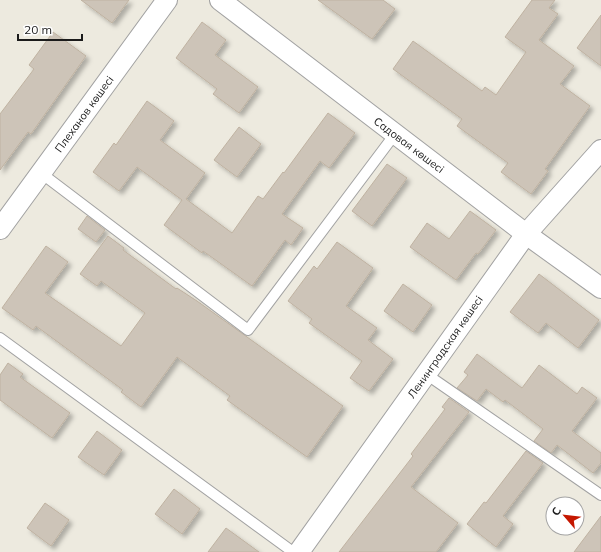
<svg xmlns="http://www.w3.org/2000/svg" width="601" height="552" font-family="Mulish,sans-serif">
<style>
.building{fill:#cdc4b8;stroke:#bfb2a1;filter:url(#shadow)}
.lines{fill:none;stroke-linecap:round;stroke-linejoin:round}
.service-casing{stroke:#a2a2a2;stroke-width:12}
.minor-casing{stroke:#a2a2a2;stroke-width:22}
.service{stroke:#fff;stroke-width:10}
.minor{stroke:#fff;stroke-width:20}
.labels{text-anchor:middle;stroke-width:3;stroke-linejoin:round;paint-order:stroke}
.street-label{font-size:11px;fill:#1b1b1b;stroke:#fff}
</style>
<defs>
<filter id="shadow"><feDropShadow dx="3.5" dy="3.5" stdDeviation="2" flood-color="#0004"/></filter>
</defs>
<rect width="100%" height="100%" fill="#edeadf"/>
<!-- building -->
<g class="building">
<path d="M81 0H129L112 23Z"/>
<path d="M318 0H383L395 9 372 39Z"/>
<path d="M532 0H555L549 8 558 14 539 40 574 66 560 84 590 106 545 169 548 171 531 194 501 172 508 163 457 126 462 119 393 69 413 41 482 91 485 87 496 95 526 52 505 37Z"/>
<path d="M601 15V66L577 48Z"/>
<path d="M202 22 226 40 215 55 258 87 239 113 213 94 217 89 176 58Z"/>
<path d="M53 32 86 56 31 134 28 132 0 170V114L34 69 29 65Z"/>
<path d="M147 101 174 121 160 140 205 173 186 199 232 233 258 196 263 199 283 172 284 173 328 113 355 133 329 168 320 161 282 214 303 228 291 245 285 240 252 286 203 251 202 253 164 225 182 200 137 167 119 191 93 172 114 143 116 145Z"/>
<path d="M239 127 261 144 237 177 214 160Z"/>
<path d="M387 164 407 178 372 226 352 211Z"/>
<path d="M470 211 496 230 478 254 476 253 456 280 410 247 427 223 449 239Z"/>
<path d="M87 216 105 230 96 242 78 229Z"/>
<path d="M108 236 124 248 123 250 176 289 177 288 197 301 343 406 307 457 227 400 230 396 177 357 141 407 121 392 123 390 36 326 33 330 2 308 46 246 68 262 45 293 121 346 145 313 101 281 97 286 80 274Z"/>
<path d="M337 242 373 268 346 306 377 328 368 340 393 359 369 391 350 378 362 361 309 323 312 319 288 301 314 266 317 269Z"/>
<path d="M539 274 599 320 578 348 546 323 538 333 510 312Z"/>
<path d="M403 284 432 305 413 332 384 311Z"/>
<path d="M477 354 522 388 539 365 577 394 582 387 597 398 572 431 601 453V463L593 473 557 445 551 453 534 441 543 429 505 400 503 402 486 389 477 401 457 388 468 375 464 372Z"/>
<path d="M8 363 23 374 20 377 70 413 52 438 0 400V375Z"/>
<path d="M449 398 469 412 411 487 458 523 436 552H339L413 456 411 454 445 409 442 407Z"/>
<path d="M97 431 122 450 104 475 78 457Z"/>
<path d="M526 451 543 463 503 516 513 524 496 547 467 524 484 502 486 503Z"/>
<path d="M174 489 200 509 182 534 155 514Z"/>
<path d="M45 503 69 520 51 546 27 528Z"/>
<path d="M601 516V552H574Z"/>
<path d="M226 528 259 552H208Z"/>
</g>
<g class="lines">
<defs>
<g id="service">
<path d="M41 173 248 330 395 134"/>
<path d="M0 338 293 552"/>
<path d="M426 374 601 495"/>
</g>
<g id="minor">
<path d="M220 0 526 234 601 288"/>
<path d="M0 229 167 0"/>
<path d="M299 552 526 234 601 150"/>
</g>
</defs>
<!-- service casing -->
<use href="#service" class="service-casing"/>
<!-- minor casing -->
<use href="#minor" class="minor-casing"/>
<!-- service -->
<use href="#service" class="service"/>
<!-- minor -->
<use href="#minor" class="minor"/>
</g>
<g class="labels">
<!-- street labels -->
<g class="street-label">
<text transform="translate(84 114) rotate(-54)" y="4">Плеханов көшесі</text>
<text transform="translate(409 145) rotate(37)" y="4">Садовая көшесі</text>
<text transform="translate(445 347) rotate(-55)" y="4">Ленинградская көшесі</text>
</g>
</g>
<!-- north arrow -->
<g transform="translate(565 516) rotate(298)"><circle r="19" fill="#ffffff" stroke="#a4a4a4"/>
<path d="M0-3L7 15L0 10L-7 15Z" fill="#c51700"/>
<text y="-6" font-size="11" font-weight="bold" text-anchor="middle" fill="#1b1b1b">С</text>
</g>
<!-- scale -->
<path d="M18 34v6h64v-6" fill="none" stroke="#1b1b1b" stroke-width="2"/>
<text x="24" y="34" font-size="12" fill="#1b1b1b" stroke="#ffffff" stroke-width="3" paint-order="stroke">20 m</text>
</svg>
